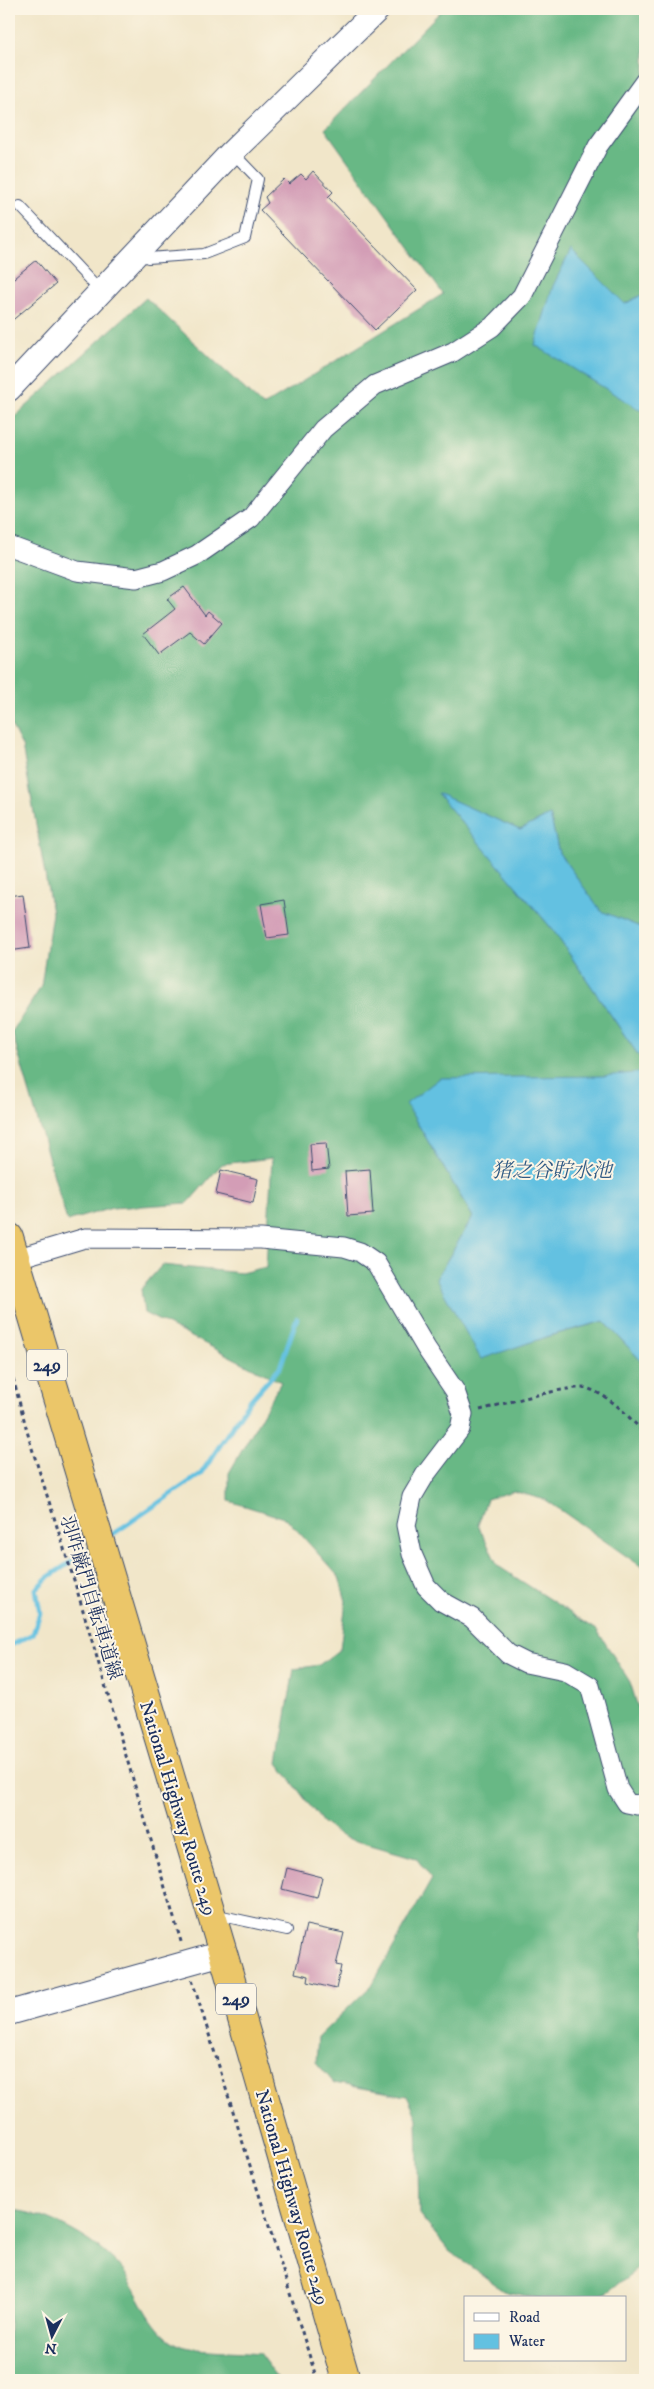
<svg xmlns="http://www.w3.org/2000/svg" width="654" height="2389" font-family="'IM FELL DW Pica','Noto Serif JP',serif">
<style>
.forest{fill:#67b885;stroke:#417472}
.water{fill:#63c1e1;stroke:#3f78a0}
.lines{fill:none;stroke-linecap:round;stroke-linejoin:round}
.stream{stroke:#63c1e1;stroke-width:5}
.building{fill:#d39db6}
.service-casing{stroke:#3b4a6e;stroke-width:12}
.minor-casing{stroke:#3b4a6e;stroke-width:21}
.tertiary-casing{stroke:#3b4a6e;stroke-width:26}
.trunk-casing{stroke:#3b4a6e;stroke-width:30}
.path{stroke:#3b4a6e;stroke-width:3;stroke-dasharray:4 4;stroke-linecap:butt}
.service{stroke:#fff;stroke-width:10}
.minor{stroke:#fff;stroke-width:19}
.tertiary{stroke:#fff;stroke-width:24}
.trunk{stroke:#ebc669;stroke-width:28}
.labels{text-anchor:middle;stroke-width:4;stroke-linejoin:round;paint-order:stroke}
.shield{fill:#fcf5e5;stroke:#5e6a86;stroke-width:1}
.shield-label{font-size:18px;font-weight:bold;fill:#1b2f5e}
.street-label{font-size:19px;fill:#1b2f5e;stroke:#fcf5e5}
.water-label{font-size:20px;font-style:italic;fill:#315b85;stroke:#fcf5e5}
</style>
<rect width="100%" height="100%" fill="#fcf5e5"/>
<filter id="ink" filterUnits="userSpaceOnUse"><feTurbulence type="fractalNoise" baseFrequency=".02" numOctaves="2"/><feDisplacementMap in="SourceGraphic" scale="10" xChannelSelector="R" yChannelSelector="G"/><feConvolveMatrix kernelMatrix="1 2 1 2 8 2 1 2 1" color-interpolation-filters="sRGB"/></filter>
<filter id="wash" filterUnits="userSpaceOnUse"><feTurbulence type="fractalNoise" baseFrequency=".0096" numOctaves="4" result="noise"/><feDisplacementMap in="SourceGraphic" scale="20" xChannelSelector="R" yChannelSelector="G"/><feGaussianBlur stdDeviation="1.12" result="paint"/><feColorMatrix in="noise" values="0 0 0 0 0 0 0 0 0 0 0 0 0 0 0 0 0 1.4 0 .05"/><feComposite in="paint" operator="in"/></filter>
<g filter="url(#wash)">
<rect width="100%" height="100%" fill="#f1e6c9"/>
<!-- forest -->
<g class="forest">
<path d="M443 9H645V293L625 304 535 344 645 413V929L601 912 559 853 550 815 520 830 438 794 553 930 645 1065V1072L406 1104 473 1217 436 1279 549 1336 604 1321 645 1365V1569L546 1500 513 1491 487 1499 478 1525 498 1566 597 1630 630 1682 645 1730V2263L606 2293 572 2298H539L506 2292 449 2251 419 2214 417 2118 407 2096 334 2083 316 2062 318 2037 372 1985 432 1879 416 1858 343 1837 323 1823 278 1763 294 1669 319 1665 340 1649 346 1601 339 1577 287 1519 229 1501V1473L281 1382 144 1313 141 1289 162 1265 241 1273 266 1267 272 1158 222 1164 188 1203 112 1208 67 1221 12 1032 41 987 52 913 22 746 9 721V422L146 298 263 406 443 294 325 129Z"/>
<path d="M9 2210C45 2211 103 2243 124 2272 141 2297 152 2335 182 2346 196 2351 241 2351 259 2353L279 2380H9Z"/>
</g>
<!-- water -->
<g class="water">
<path d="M571 250 625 304 645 293V413L535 345 553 286Z"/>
<path d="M437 793 520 830 550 815 559 853 601 911 645 929V1065L553 930Z"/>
<path d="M645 1072V1365L604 1321 549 1336 481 1359 436 1279 473 1217 406 1104 440 1078 603 1076Z"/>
</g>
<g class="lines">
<!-- stream -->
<g class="stream">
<path d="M107 1538 201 1474 248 1403 280 1367 297 1318"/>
<path d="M9 1646 33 1634 40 1613 36 1589 47 1578 93 1547"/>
</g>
</g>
<g id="blocks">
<!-- building -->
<g class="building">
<path d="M313 171 333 192 328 197 417 290 375 330 260 210 268 203 265 197 284 179 289 184 301 174 306 179Z"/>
<path d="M36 260 56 284 9 323V282Z"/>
<path d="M184 587 205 615 208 611 222 623 204 644 190 632 159 655 143 634 175 609 167 599Z"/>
<path d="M23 894 30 948 9 951V896Z"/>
<path d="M284 900 289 935 267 938 261 904Z"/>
<path d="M326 1143 329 1169 312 1171 310 1144Z"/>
<path d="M370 1169 373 1214 348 1216 345 1171Z"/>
<path d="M221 1170 258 1179 253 1203 216 1194Z"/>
<path d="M287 1868 322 1877 317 1898 282 1889Z"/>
<path d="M306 1925 344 1933 336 1965 341 1966 336 1989 308 1982 309 1976 295 1973Z"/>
</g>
</g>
</g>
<g filter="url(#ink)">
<use href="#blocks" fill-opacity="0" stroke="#3b4a6e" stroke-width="1"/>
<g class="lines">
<defs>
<g id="service">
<path d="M20 206 101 292"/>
<path d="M140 251 148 258 204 254 245 238 258 179 232 152"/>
<path d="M213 1914 287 1930"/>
</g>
<g id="minor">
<path d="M9 546 77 571 136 578 163 571 197 555 251 518 323 429 375 385 453 352 492 327 522 296 598 146 645 81"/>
<path d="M15 1259 85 1238 261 1239 344 1247 360 1252 376 1263 426 1348 455 1391 463 1414 460 1429 425 1475 412 1497 406 1525 412 1554 426 1586 441 1601 472 1618 508 1654 526 1663 565 1671 590 1686 618 1789 627 1803 637 1805 645 1802"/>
</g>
<g id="tertiary">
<path d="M9 389 232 152 378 9"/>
<path d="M9 2013 223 1953"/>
</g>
<path id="trunk" d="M9 1237 223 1953 346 2380"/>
</defs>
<!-- service casing -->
<use href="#service" class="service-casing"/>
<!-- minor casing -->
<use href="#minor" class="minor-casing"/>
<!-- tertiary casing -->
<use href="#tertiary" class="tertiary-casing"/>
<!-- trunk casing -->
<use href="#trunk" class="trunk-casing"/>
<!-- path -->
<g class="path">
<path d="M9 1363 30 1442 74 1580 182 1945"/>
<path d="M480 1410C500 1405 572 1383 589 1389 613 1398 628 1416 645 1434"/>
<path d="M192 1980 317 2380"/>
</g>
<!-- service -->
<use href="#service" class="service"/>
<!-- minor -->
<use href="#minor" class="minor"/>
<!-- tertiary -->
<use href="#tertiary" class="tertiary"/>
<!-- trunk -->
<use href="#trunk" class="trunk"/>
</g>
</g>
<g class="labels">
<!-- shield labels -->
<g class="shield">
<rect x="27" y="1349.5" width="40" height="31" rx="4"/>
<rect x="216" y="1983.5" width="40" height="31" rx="4"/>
</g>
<g class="shield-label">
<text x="47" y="1371">249</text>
<text x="236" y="2005">249</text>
</g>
<!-- street labels -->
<g class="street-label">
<text transform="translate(92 1597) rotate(73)" y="7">羽咋巌門自転車道線</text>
<text transform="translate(179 1808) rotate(73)" y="7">National Highway Route 249</text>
<text transform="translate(293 2197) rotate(74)" y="7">National Highway Route 249</text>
</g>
<!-- water labels -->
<g class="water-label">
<text x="552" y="1177">猪之谷貯水池</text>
</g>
</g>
<!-- margin -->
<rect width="654" height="2389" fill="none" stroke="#fcf5e5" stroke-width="30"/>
<!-- legend -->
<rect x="464" y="2296" width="162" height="65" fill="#fcf5e5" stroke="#a2a6af"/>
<rect x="474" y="2313" width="25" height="8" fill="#ffffff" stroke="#a2a6af"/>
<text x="509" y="2322" font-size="15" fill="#1b2f5e">Road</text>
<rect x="474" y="2334" width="25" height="15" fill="#63c1e1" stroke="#a2a6af"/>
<text x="509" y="2346" font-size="15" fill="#1b2f5e">Water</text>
<!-- north arrow -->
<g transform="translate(52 2336) rotate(186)" stroke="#fcf5e5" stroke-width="4" paint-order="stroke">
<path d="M0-4L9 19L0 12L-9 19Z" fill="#1b2f5e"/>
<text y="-8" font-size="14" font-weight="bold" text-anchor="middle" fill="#1b2f5e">N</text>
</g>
</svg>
